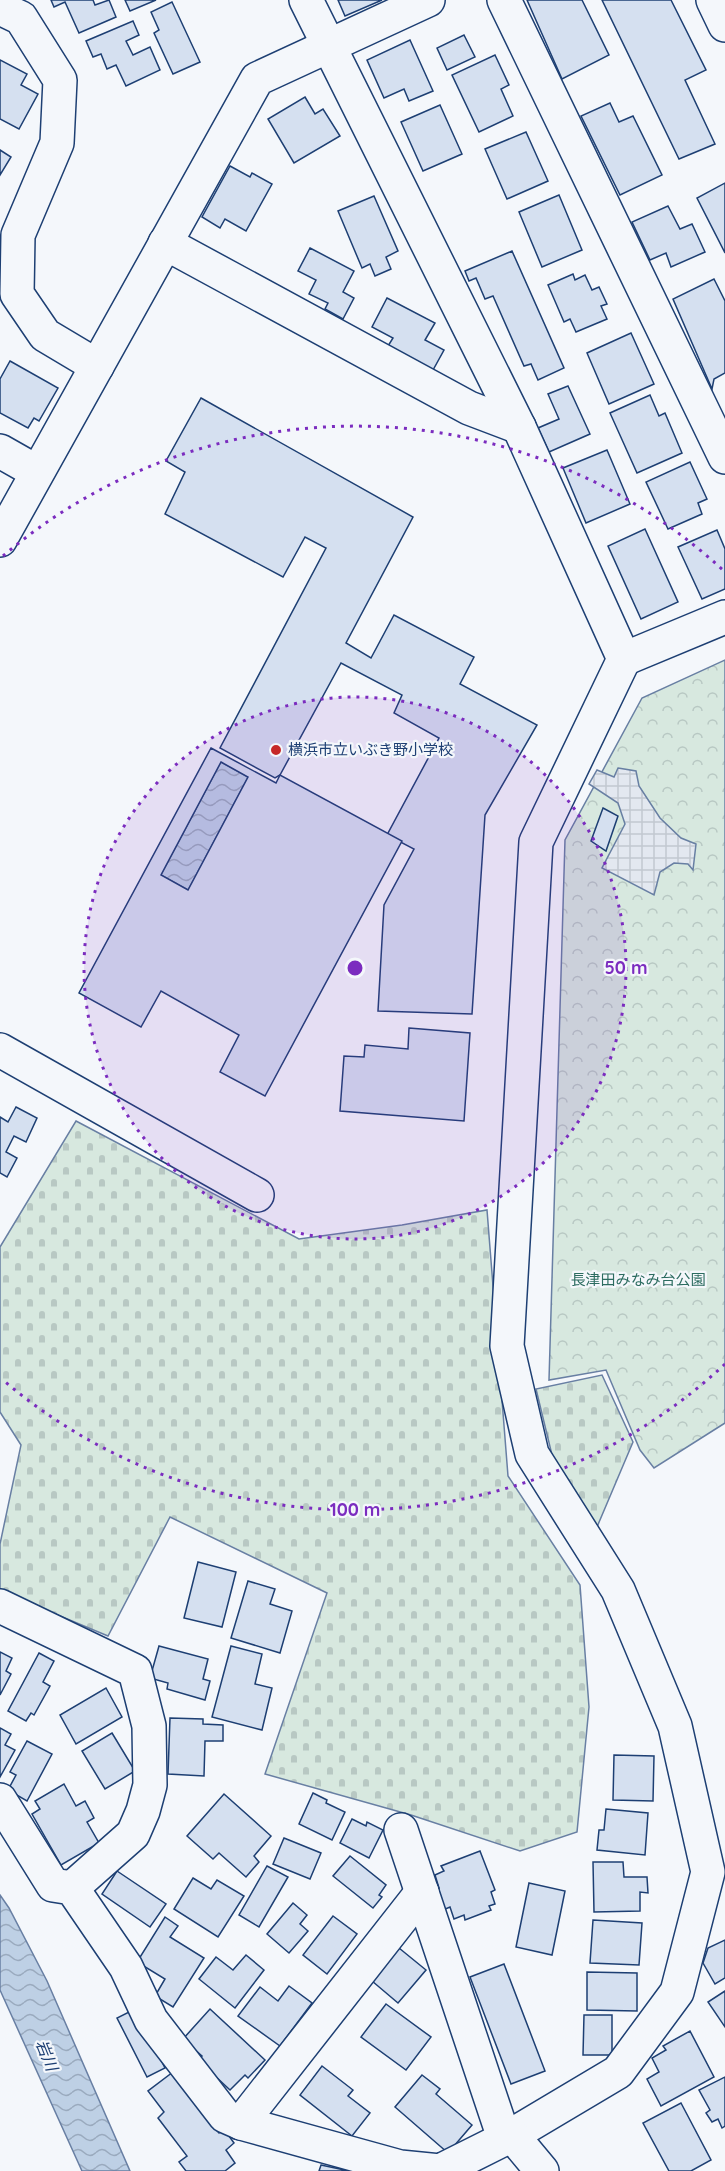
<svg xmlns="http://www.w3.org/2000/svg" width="725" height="2171" font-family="Quicksand,'Noto Sans JP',sans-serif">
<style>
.cemetery{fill:url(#cemetery-stones);stroke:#687fa3;stroke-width:1.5}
.park{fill:url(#park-crowns);stroke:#687fa3;stroke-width:1.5}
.plaza{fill:url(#plaza-grid);stroke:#687fa3;stroke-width:1.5}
.water{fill:url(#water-waves);stroke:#687fa3;stroke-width:1.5}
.building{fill:#d5e0f0;stroke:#1d3f73;stroke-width:1.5;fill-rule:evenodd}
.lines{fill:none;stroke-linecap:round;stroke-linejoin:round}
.minor-casing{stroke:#1d3f73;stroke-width:36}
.minor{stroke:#f4f7fb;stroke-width:33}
.ring{fill:none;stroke:#7b2cbf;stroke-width:3;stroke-dasharray:3 6}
.poi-dot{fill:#c62828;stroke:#f4f7fb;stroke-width:2}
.labels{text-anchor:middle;stroke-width:4.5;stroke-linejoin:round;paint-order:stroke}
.poi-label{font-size:15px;fill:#1d3f73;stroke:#f4f7fb;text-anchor:start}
.park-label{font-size:15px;fill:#2c6c60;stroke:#f4f7fb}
.water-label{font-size:16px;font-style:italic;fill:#1d3f73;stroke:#f4f7fb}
.centre{fill:#7b2cbf;stroke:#f4f7fb;stroke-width:3}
.ring-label{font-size:18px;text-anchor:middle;font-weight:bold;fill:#7b2cbf;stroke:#f4f7fb;stroke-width:4.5;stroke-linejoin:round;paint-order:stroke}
</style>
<defs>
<pattern id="cemetery-stones" width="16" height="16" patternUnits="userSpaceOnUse" patternTransform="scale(1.5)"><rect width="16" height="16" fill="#d7e8df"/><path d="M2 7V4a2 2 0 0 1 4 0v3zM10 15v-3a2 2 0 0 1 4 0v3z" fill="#b8c8c3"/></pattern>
<pattern id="park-crowns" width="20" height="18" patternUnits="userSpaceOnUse" patternTransform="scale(1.5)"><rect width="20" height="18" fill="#d7e8df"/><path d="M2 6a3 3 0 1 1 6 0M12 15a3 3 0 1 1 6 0" fill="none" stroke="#b8c8c3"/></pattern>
<pattern id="plaza-grid" width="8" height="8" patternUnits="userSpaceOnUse" patternTransform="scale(1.5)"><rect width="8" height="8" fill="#e3e8f0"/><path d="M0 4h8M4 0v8" fill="none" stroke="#c2c8d1"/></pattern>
<pattern id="water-waves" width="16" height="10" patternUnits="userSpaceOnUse" patternTransform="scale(1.5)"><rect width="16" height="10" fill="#bed0e5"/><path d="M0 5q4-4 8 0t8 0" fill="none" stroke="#9aaabe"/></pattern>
</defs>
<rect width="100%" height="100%" fill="#f4f7fb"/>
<!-- cemetery -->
<g class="cemetery">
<path d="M76 1121 299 1239 402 1225 487 1210 508 1476 580 1585 589 1707 577 1832 520 1851 411 1815 265 1774 327 1593 170 1517 108 1636 0 1591V1544L21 1445 0 1412V1247Z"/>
<path d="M602 1375 633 1442 597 1527 577 1499 552 1455 536 1389Z"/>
</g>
<!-- park -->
<path class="park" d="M725 660V1423L654 1468 640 1450 606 1370 549 1380 565 840 642 698Z"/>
<!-- plaza -->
<path class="plaza" d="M618 768 636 771 639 786 660 818 681 838 696 844 693 870 688 864 674 863 660 872 654 895 602 868 625 824 618 803 589 784 597 770 614 777Z"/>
<!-- water -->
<g class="water">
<path d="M221 762 248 777 188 890 161 875Z"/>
<path d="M0 1895 9 1908 47 1981 130 2171H82L0 1990Z"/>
</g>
<!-- building -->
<g class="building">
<path d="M51 0H93L95 5 109 0 116 17 79 33 65 2 54 7Z"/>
<path d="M125 0H156L130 11Z"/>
<path d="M338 0H382L345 16Z"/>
<path d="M527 0H582L609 55 562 79Z"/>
<path d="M602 0H671L706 70 685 80 715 144 679 159Z"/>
<path d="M172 2 200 62 173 74 154 33 159 30 151 12Z"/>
<path d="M133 21 139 35 126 41 133 55 150 47 160 70 126 86 116 65 107 69 101 54 93 57 86 41Z"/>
<path d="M464 35 475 57 447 70 437 48Z"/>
<path d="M410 40 433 91 409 101 404 89 384 98 367 60Z"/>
<path d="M495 55 509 85 501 89 513 116 479 132 452 75Z"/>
<path d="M0 60 27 74 21 85 38 94 19 129 0 119Z"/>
<path d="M305 97 315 114 323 109 340 136 294 163 268 119Z"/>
<path d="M610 103 619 122 633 116 662 175 620 195 581 116Z"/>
<path d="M440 105 462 154 423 171 401 122Z"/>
<path d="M526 132 548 181 507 199 485 149Z"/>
<path d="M0 150 11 157 0 175Z"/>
<path d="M230 166 250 177 252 173 272 184 246 231 225 219 220 228 202 217Z"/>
<path d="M725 183V253L697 198Z"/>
<path d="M559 195 582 250 542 267 519 212Z"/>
<path d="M374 196 398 251 386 257 391 269 375 276 370 264 362 268 338 211Z"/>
<path d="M668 206 680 229 692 224 705 252 671 267 666 253 650 260 632 222Z"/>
<path d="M310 248 354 271 343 292 354 298 343 319 325 309 328 303 309 294 316 280 298 271Z"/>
<path d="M512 251 564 368 538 380 531 364 524 366 493 296 485 299 476 278 469 281 465 271Z"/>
<path d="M573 274 575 280 585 275 592 290 599 287 607 304 601 306 607 319 576 332 570 319 564 322 548 285Z"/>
<path d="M714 279 725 301V373L714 379 712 389 673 299Z"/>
<path d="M387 298 435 323 425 340 444 350 433 370 388 346 393 338 372 327Z"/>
<path d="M631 333 654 384 609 404 587 353Z"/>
<path d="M10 361 58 388 39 421 34 418 28 428 0 413V379Z"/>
<path d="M568 386 590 434 549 452 538 428 559 419 548 394Z"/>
<path d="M650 395 659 416 665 413 682 453 637 473 610 413Z"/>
<path d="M201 398 413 517 346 643 371 658 394 615 474 657 460 684 537 725 485 815 472 1014 378 1011 384 905 414 849 387 835 439 738 394 713 402 695 341 663 280 775 275 778 220 748 326 548 305 537 283 577 165 514 185 472 166 461Z"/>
<path d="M607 450 630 504 586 523 563 468Z"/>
<path d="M690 462 707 499 698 503 702 514 668 529 646 482Z"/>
<path d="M645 529 678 602 641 619 608 546Z"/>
<path d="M717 530 725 549V589L702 599 678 547Z"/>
<path d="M211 748 276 783 280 775 402 841 265 1096 220 1072 239 1035 161 991 141 1027 79 993ZM221 762 248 777 188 890 161 875Z"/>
<path d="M603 808 618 816 606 851 591 841Z"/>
<path d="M409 1028 470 1033 464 1121 340 1111 344 1056 364 1057 365 1045 408 1049Z"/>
<path d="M16 1107 37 1118 26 1142 14 1136 6 1152 17 1158 7 1177 0 1173V1117L8 1122Z"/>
<path d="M198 1562 236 1572 222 1627 184 1618Z"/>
<path d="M248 1581 275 1589 270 1604 292 1611 280 1653 231 1638Z"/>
<path d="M159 1646 208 1659 203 1679 210 1681 205 1700 167 1689 168 1683 150 1678Z"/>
<path d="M231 1646 262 1654 255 1684 272 1688 262 1730 212 1717Z"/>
<path d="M0 1652 12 1658 6 1671 11 1674 0 1695Z"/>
<path d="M39 1653 54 1661 43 1682 50 1686 34 1715 31 1713 26 1721 8 1711Z"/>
<path d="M106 1688 122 1717 76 1744 60 1715Z"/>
<path d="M170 1718 203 1719V1724L223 1725V1741H205L204 1776 168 1774Z"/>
<path d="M0 1728 11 1734 5 1745 15 1750 0 1777Z"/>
<path d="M112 1733 135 1771 105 1789 82 1751Z"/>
<path d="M27 1741 52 1754 27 1801 8 1790 16 1775 10 1772Z"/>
<path d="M614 1755 654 1756 653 1801 613 1800Z"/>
<path d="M64 1784 76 1806 85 1801 94 1818 87 1822 99 1843 61 1865 32 1814 40 1809 35 1801Z"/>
<path d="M313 1793 327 1800 326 1803 345 1812 332 1840 299 1824Z"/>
<path d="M224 1794 271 1836 254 1856 259 1862 246 1877 219 1853 213 1859 187 1836Z"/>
<path d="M606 1809 648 1813 645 1855 597 1850 599 1830H604Z"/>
<path d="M352 1819 366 1826 367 1822 383 1830 369 1858 340 1843Z"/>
<path d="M284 1838 321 1853 310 1879 273 1864Z"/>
<path d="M480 1851 495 1890 491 1892 495 1904 489 1906 491 1910 465 1920 464 1915 454 1919 450 1907 443 1910 435 1889 439 1888 435 1875 444 1871 441 1866Z"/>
<path d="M350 1856 386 1885 379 1895 382 1897 373 1908 333 1876Z"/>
<path d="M593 1862H623L624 1877H647L648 1893 640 1892V1911L594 1912Z"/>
<path d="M267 1866 288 1877 259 1927 239 1915Z"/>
<path d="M117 1871 166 1904 150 1927 102 1894Z"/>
<path d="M193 1878 211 1889 217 1880 244 1896 218 1937 174 1909Z"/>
<path d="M529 1883 565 1891 552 1955 516 1947Z"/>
<path d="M293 1903 307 1915 300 1924 308 1931 289 1953 267 1934Z"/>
<path d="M333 1916 357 1934 327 1974 303 1955Z"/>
<path d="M165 1917 178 1926 170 1937 204 1958 173 2007 155 1996 165 1979 137 1962Z"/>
<path d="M593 1920 642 1923 639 1965 590 1963Z"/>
<path d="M725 1940V1978L715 1984 703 1963 708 1948Z"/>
<path d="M399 1948 426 1970 398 2003 372 1981Z"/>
<path d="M246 1955 264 1970 235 2008 199 1979 216 1957 233 1970Z"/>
<path d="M504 1964 545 2071 511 2084 470 1977Z"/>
<path d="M587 1972 637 1973V2011L587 2010Z"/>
<path d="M289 1986 312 2003 280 2046 238 2016 260 1987 278 2001Z"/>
<path d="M725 1991V2027L708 2002Z"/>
<path d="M386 2004 431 2037 406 2070 361 2037Z"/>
<path d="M135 2009 165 2068 147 2077 117 2018Z"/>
<path d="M210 2009 265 2060 248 2078 245 2075 230 2090 198 2060 202 2056 183 2039Z"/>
<path d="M584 2015H612V2055H583Z"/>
<path d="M690 2031 714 2077 661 2106 647 2079 659 2072 652 2058 666 2050 663 2046Z"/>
<path d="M322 2066 353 2090 348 2096 370 2113 352 2136 300 2095Z"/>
<path d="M173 2072 219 2133 224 2129 234 2143 226 2150 235 2163 225 2171H186L179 2162 187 2156 158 2118 164 2112 148 2091Z"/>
<path d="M422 2075 440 2089 436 2094 472 2125 448 2153 395 2107Z"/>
<path d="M725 2077V2126L722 2128 718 2119 712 2122 706 2113 710 2110 699 2090Z"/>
<path d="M681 2103 711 2160 691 2171H669L643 2123Z"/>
<path d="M321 2165 349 2171H319Z"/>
</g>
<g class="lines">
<defs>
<g id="minor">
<path d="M504 0 725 457"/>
<path d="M713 0 725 25"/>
<path d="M0 8 21 18 60 80 57 143 18 235 17 294 45 335 97 366"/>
<path d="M165 243 469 408 519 427"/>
<path d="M0 451 37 472"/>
<path d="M0 540 257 79 428 0"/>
<path d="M624 659 725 617"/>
<path d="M0 1050 257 1195"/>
<path d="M0 1606 135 1671 149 1726 150 1785 143 1811 133 1834 72 1888"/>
<path d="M0 1800 53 1885 72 1888 126 1967 151 2020 225 2116 241 2123 400 2167 440 2171 512 2135 618 2072 677 1992 708 1872 675 1726 618 1590 532 1454 507 1346 536 842 624 659 519 427 306 0"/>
<path d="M401 1830 500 2126 512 2135 542 2171"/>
<path d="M241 2123 422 1892"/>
</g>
</defs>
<!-- minor casing -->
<use href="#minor" class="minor-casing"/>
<!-- minor -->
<use href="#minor" class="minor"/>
</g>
<!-- distance rings -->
<circle cx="355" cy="968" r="271" fill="#7b2cbf" fill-opacity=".12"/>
<g class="ring">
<circle cx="355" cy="968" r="271"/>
<path d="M725 1364A542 542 0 0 1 3 1380M3 556A542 542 0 0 1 725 572"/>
</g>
<!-- markers -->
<circle class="poi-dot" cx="276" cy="750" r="6"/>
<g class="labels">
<!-- poi labels -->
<g class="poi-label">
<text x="288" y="755">横浜市立いぶき野小学校</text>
</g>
<!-- park labels -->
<g class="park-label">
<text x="638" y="1285">長津田みなみ台公園</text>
</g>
<!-- water labels -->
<g class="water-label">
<text transform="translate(47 2055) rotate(68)" y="6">岩川</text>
</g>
</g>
<circle cx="355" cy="968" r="9" class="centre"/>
<g class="ring-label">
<text x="626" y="974">50 m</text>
<text x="355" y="1516">100 m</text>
</g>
</svg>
